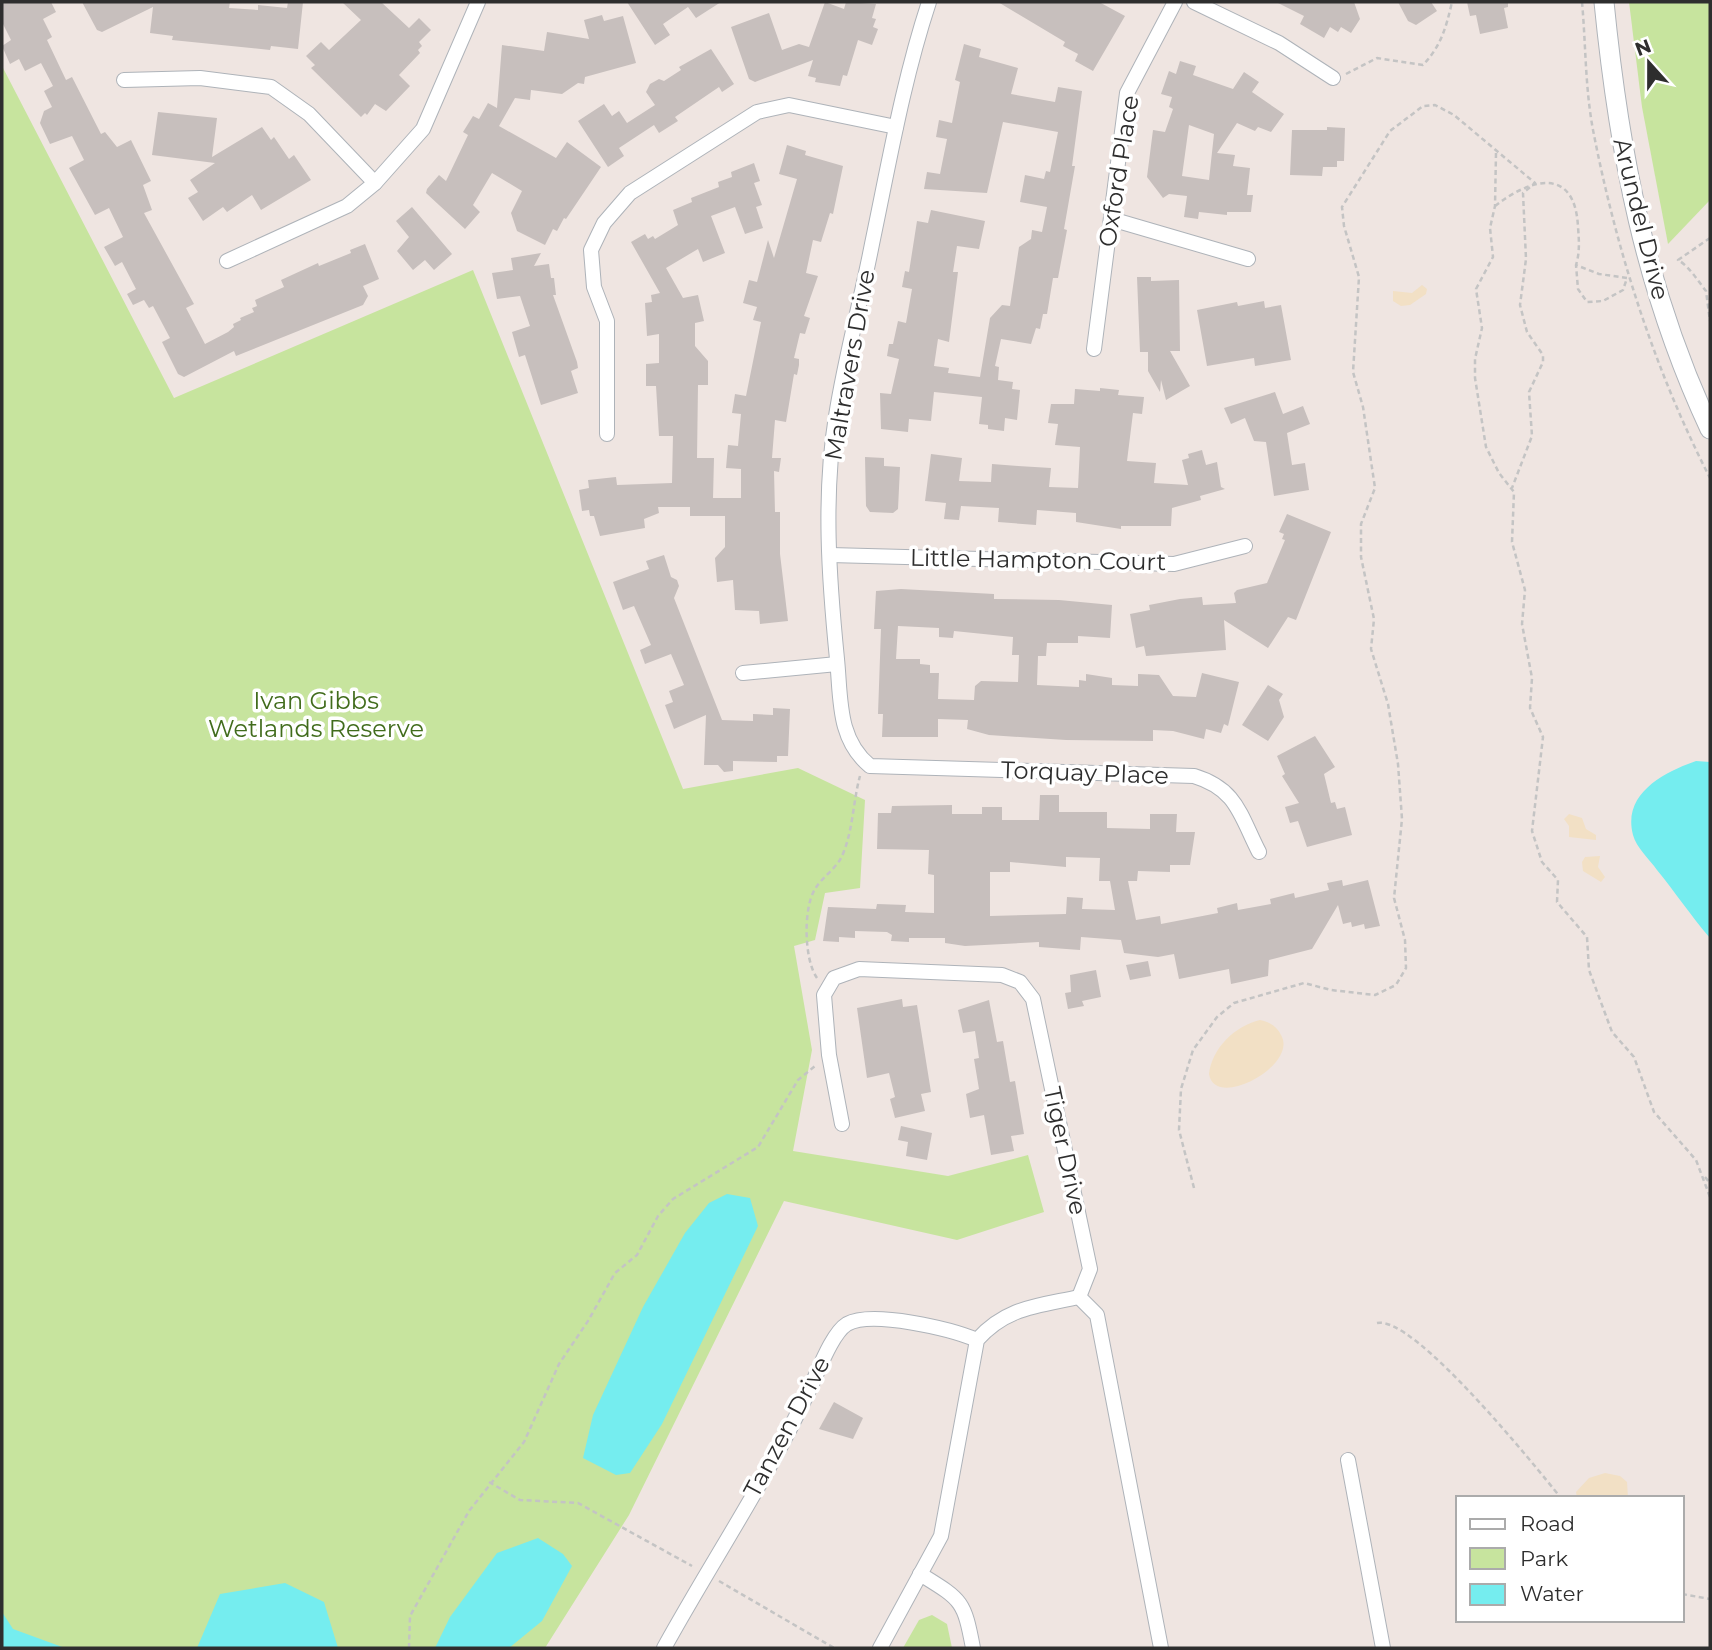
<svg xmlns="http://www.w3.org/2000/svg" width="1712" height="1650" font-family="Montserrat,sans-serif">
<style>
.green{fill:#c7e49e}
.sand{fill:#f2e0c5}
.water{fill:#75edef}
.building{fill:#c7bfbd;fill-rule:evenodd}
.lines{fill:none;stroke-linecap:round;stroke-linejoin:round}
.street-casing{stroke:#aeb3b9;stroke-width:16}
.secondary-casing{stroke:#aeb3b9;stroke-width:21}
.path{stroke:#c4c4c4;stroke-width:2.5;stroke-dasharray:5 3.5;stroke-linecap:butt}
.street{stroke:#fff;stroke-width:14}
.secondary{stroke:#fff;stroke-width:19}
.labels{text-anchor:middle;stroke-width:7;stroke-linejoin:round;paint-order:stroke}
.street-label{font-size:24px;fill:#2e2e2e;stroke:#fff}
.park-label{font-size:24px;fill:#416c1c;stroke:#fff}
</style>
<rect width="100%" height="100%" fill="#efe5e1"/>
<!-- green -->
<g class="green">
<path d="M1629 2H1710V200L1668 244 1642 107Z"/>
<path d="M2 66 174 398 473 270 683 789 798 768 865 800 860 888 825 893 815 940 794 946 812 1050 793 1151 948 1176 1028 1155 1044 1212 957 1240 784 1201 629 1515 545 1648H2Z"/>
<path d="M932 1615 947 1624 952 1648H903L919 1620Z"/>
</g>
<!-- sand -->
<g class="sand">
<path d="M1422 285 1427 289 1426 294 1410 305 1401 306 1393 301V291L1412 293Z"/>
<path d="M1569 814 1582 818 1586 829 1596 835V840L1569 837V826L1564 819Z"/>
<path d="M1600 856 1598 867 1605 877 1601 882 1583 871 1582 862 1585 857Z"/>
<path d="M1260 1020C1269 1022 1277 1026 1281 1035 1299 1065 1215 1111 1209 1074 1212 1048 1235 1026 1260 1020Z"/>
<path d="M1605 1473 1620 1476 1627 1482 1628 1498H1577L1576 1492 1589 1478Z"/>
</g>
<!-- water -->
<g class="water">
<path d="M1696 761 1710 762V938C1691 916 1675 892 1657 870 1650 860 1636 847 1633 835 1622 793 1665 772 1696 761Z"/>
<path d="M727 1194 750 1198 758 1226 662 1424 630 1473 616 1475 583 1458 593 1415 643 1307 685 1233 709 1203Z"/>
<path d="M538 1538 563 1554 572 1566 542 1621 509 1648H435L450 1617 497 1553Z"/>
<path d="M285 1583 324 1602 338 1648H197L220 1594Z"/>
<path d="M2 1612 13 1629 65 1648H2Z"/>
</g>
<!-- building -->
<g class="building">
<path d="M2 2H51L56 12 43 19 52 37 47 40 66 80 72 77 101 134 105 132 117 147 131 140 151 181 143 185 152 210 144 213 194 304 186 308 205 344 228 332 234 327 233 324 241 320 240 318 254 312 252 308 257 306 255 300 284 287 281 280 318 263 319 266 351 253 350 250 365 244 379 279 363 286 368 296 363 305 236 356 234 351 184 377 178 374 162 342 170 338 153 306 149 308 144 300 133 305 127 294 136 289 122 262 115 266 104 247 123 237 109 208 95 215 69 168 84 160 72 136 50 144 40 123 44 111 52 107 44 91 53 86 41 63 25 71 19 59 10 64 2 46 11 40 2 22Z"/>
<path d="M82 2H230L229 8 258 10V5L287 8 288 2H303L298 49 271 46 270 50 172 40 173 36 150 33 153 7 102 32 97 30Z"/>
<path d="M342 2H381L409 28 419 18 431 30 419 42 422 46 418 50 420 53 399 75 410 86 386 111 375 104 367 115 365 113 361 117 311 68 315 65 306 56 321 42 329 50 361 20Z"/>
<path d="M627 2H721L696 18 688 7 663 24 670 35 655 45Z"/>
<path d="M825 2 844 9 846 2 876 4 872 18 876 19 873 27 878 29 872 45 858 40 847 76 843 75 840 86 815 82 816 78 808 76 813 60 755 82 749 79 731 27 769 13 782 50 799 44 809 47Z"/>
<path d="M998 2H1099L1125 16 1093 71 1075 61 1078 54 1063 46 1065 42Z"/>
<path d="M1276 2H1354L1360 19 1351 33 1341 27 1338 32 1330 27 1324 38 1300 24 1304 16Z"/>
<path d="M1398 2H1431L1437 11 1416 25 1408 21Z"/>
<path d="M1467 2H1508V7L1504 8 1508 28 1480 34 1476 15 1470 16Z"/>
<path d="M602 15 604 21 623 16 636 63 585 77 584 84 578 83 562 94 531 90 530 100 515 98 499 126 556 158 567 142 601 167 566 219 564 218 557 231 553 229 545 245 517 231 511 213 522 191 492 173 473 205 480 212 465 229 426 193 427 189 439 175 446 181 468 135 463 132 473 116 479 119 488 103 497 108 502 45 544 51 547 32 589 39 584 20Z"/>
<path d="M964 44 981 49 979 57 1018 68 1011 94 1055 102 1058 87 1082 91 1072 166H1075L1064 229 1067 230 1058 278H1053L1047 314H1043L1040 329 1036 328 1031 344 1001 339 995 366 999 367 998 380 1013 382 1012 389 1020 390 1017 420 1005 418 1004 431 988 429V425L979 424 982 397 934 392 931 421 909 419 908 432 881 429 880 393 891 394 899 359 887 356 889 344H893L898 321 906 323 912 289 902 287 905 271 909 272 917 221 928 223 931 210 985 221 979 249 957 246 953 272H958L949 342 938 339 934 366 949 368 948 373 980 377 990 318 1002 305 1010 306 1019 247 1031 239 1032 230 1042 232 1047 207 1020 202 1025 175 1044 179 1046 171 1050 172 1058 132 1003 122 987 193 924 189 927 172 940 174 947 139 936 137 939 120 952 123 960 82 955 80Z"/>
<path d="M711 49 734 84 722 92 719 87 675 117 678 121 659 133 654 125 619 148 624 156 608 167 578 121 604 104 612 116 619 111 627 123 655 105 646 92 650 84 659 79 664 81 681 70 679 67Z"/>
<path d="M1180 61 1196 66 1193 75 1233 89 1244 72 1259 82 1252 92 1284 114 1271 132 1258 127 1255 131 1237 123 1217 153 1235 155 1233 166 1250 168 1247 195H1253L1251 212H1227V215L1199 212 1198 219 1184 217 1187 196 1169 194 1163 198 1147 177 1153 130 1165 132 1173 109 1169 107 1172 97 1161 94 1169 71 1176 74ZM1189 125 1214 134 1209 180 1182 176Z"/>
<path d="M158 112 217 118 212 157 262 127 271 140 274 137 289 159 294 155 311 180 261 210 252 195 227 212 223 207 203 221 188 198 198 192 190 180 215 163 152 155Z"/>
<path d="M1327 127 1345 128 1344 161H1337V167H1323L1322 176 1290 175 1292 130H1327Z"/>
<path d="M787 145 806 151 805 155 843 166 833 214 830 213 821 242 813 240 806 273 818 276 804 316 810 318 805 334 800 333 794 358 799 359V365L797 375 794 374 786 422 775 420 772 458H781L779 472 774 471 775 512H780V554L788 621 760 624 759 611 735 610 733 580 717 582 715 558 725 547V516H690V507H658L659 513 644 519 645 528 600 536 594 516H590L589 510 582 511 579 490 589 488 588 480 616 477 617 485 672 483 673 436H659L656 386H646V364L659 363V334L647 336 645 303 652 302 651 295 660 293 631 242 645 234 648 239 653 236 655 239 678 225 673 210 692 202 691 198 719 187 718 182 732 177 731 172 754 163 760 181 754 183 762 205 756 207 763 228 745 234 735 207 711 216 725 253 703 262 698 249 666 268 683 298 698 295 704 321 695 323V346L708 361V385H698L697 458H714L713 498H741V469L726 468 728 445 738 446 741 414 732 413 735 394 746 396 761 322 753 320 757 307 743 303 749 280 757 282 768 240 774 258 797 179 779 174Z"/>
<path d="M412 207 452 254 434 270 425 260 413 270 397 251 409 237 396 221Z"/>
<path d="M541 253 534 266 549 264 551 278H554L556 295H553L577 362 578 368 571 371 578 393 541 405 525 355 519 357 512 332 530 326 520 296 497 299 492 273 513 270 511 258Z"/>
<path d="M1137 277H1151V281L1179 280 1180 351H1170L1190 386 1166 400 1161 380 1160 392 1148 371V352H1140Z"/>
<path d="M1264 301 1265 308 1281 305 1291 360 1255 366 1254 358 1207 366 1197 310 1237 302 1238 306Z"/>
<path d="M1100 388 1119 390 1118 395 1144 397 1142 414 1133 413 1127 461 1156 463 1154 483 1188 485 1182 460 1189 458 1188 454 1202 450 1206 465 1217 462 1221 487 1225 489 1200 496 1201 500 1172 508 1171 526H1121V529L1076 522V513L1037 510 1036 525 998 522 999 508 961 506 959 520 944 519 946 503 925 501 931 454 962 458 959 481 991 482 992 464 1018 466 1051 468 1049 487 1078 488 1080 447 1055 445 1058 424 1048 423 1051 404H1074L1075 389 1100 391Z"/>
<path d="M1275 392 1283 414 1303 406 1310 424 1287 433 1292 465 1305 463 1309 490 1274 496 1266 442 1254 441 1245 418 1231 424 1224 408Z"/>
<path d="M865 457 884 458V466L900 467 898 509 893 513 870 512 866 506Z"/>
<path d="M1287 514 1331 532 1296 620 1288 617 1268 648 1224 620 1226 650 1146 656 1144 646 1136 648 1130 614 1150 610 1149 605 1180 599 1202 597 1203 605 1236 603 1234 593 1237 590 1267 583 1285 540 1282 539 1284 534 1279 532Z"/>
<path d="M664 555 671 577 677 580 679 586 674 598 722 720 753 721V714L773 715V708L790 709 788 756H777V762L733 761V771L724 772 718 765H704L706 715 674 729 665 705 673 702 669 691 684 685 671 654 645 664 640 650 651 645 634 606 623 610 613 582 649 569 646 561Z"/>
<path d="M901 589 994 594V599L1059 600 1112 605 1110 638 1078 636V643H1047L1046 656H1038L1037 685 1079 687V680L1086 681V674L1112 678V685L1138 686V674L1159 675 1173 696 1196 697 1202 673 1239 682 1228 726 1224 724 1221 733 1206 729 1204 739 1173 731 1153 730V741L1066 740 989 735 967 729 968 720 938 719V737H882L883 714H878L881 629H874L876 591ZM898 626 939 628V637L953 638 954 631 1013 637 1012 655H1019L1018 682 981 681 975 686 974 700 938 699 939 673H930V665L920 664V659H896Z"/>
<path d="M1268 685 1283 694 1279 700 1284 717 1268 741 1242 725Z"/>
<path d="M1315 736 1335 767 1324 774 1331 803 1335 802 1337 809 1345 807 1352 835 1307 847 1298 821 1290 823 1285 807 1299 803 1282 776 1285 774 1277 756Z"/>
<path d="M1040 795H1059V812H1107V828L1150 829V814H1177L1176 832H1195L1190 865H1170V872L1138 871 1137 881H1128L1136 920 1160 916 1161 924 1218 913 1217 908 1237 903 1238 910 1271 904 1270 899 1294 893 1295 898 1329 890 1327 883 1342 880 1343 886 1368 880 1380 926 1365 929 1364 924 1352 927 1351 922 1343 924 1338 905 1312 949 1269 960 1268 976 1231 984 1229 969 1179 979 1174 954 1158 957 1124 953 1121 940 1081 937 1080 950 1039 947V942L965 946 945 943V938H909V942L891 941 892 935 887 932 855 931V938L839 937V942L823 941 828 907 876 909 877 904 906 905 905 912 934 913V875L928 874 929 850 877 849 878 813H891L892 806 952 805V814H982V807H1002V820H1039ZM1066 857 1100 858 1099 881H1110L1115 910 1082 909 1083 898 1067 897 1066 914 990 916V872H1010V862L1066 867Z"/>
<path d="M1148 961 1151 976 1130 980 1126 965Z"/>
<path d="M1096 970 1101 997 1082 1001 1084 1006 1068 1009 1065 993 1071 992 1070 975Z"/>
<path d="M902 999 903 1007 917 1005 931 1092 921 1094 925 1111 895 1118 890 1099 895 1097 889 1073 867 1078 857 1008Z"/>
<path d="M989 1000 997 1042 1003 1041 1010 1082 1015 1081 1024 1134 1011 1136 1014 1151 991 1155 984 1115 970 1118 966 1094 979 1089 974 1059 979 1058 975 1031 963 1033 958 1010Z"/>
<path d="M901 1126 932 1133 927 1160 906 1156 908 1142 898 1140Z"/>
<path d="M834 1402 863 1418 853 1439 819 1429Z"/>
</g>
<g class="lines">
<defs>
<g id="street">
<path d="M929 2C903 81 889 163 872 244 861 301 845 358 836 416 823 496 829 579 837 659 841 698 837 739 870 766L1194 776C1237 789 1240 815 1259 852"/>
<path d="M1194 2 1279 43 1333 78"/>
<path d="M124 80 200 78 271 87 309 114 375 183"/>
<path d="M1111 219 1248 259"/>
<path d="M227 261 347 206 375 183 423 129 478 2"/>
<path d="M1094 349 1127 93 1175 2"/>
<path d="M607 434V321L594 287 591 250 604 223 630 193 757 112 789 105 896 127"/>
<path d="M830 555 1174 564 1245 546"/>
<path d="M743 673 837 664"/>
<path d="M842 1124 829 1055 824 995 834 978 859 969 1002 975 1020 982 1033 999 1090 1269 1079 1297 1097 1315 1161 1648"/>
<path d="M1348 1460 1383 1648"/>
<path d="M920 1574C962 1600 964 1600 973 1648"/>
<path d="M664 1648C712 1561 768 1478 810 1388 818 1372 832 1333 847 1324 872 1310 951 1329 977 1340"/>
<path d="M880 1648 941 1536 977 1340C1006 1307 1038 1306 1079 1297"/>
</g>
<path id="secondary" d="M1604 2C1619 153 1645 290 1710 429"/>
</defs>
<!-- street casing -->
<use href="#street" class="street-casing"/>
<!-- secondary casing -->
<use href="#secondary" class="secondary-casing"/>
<!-- path -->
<g class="path">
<path d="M1582 2C1586 46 1585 91 1594 135 1617 252 1655 371 1710 478"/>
<path d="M1346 74 1377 58 1423 65C1441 46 1446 28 1452 2"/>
<path d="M1496 153 1495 206 1490 228 1493 257 1476 289 1482 328 1475 359V378L1486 447 1499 473 1514 492 1512 542 1525 590 1522 624 1532 678 1530 708 1543 737 1532 831 1542 862 1558 880 1557 902 1587 937 1589 970 1612 1032 1634 1057 1654 1112 1696 1160 1710 1197"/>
<path d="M1495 206C1531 178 1575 166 1578 227 1579 240 1580 252 1576 265L1599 274 1627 278 1623 290 1603 301 1587 302 1578 289 1576 265"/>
<path d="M1710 238 1678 260C1689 266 1698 281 1706 291L1710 321"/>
<path d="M817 978C804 960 803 908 815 889 822 877 836 869 842 856 853 832 853 801 860 776"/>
<path d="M1705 1177 1710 1183"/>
<path d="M1194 1188 1179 1130 1181 1089 1193 1050 1217 1017 1234 1003 1304 983 1331 990 1375 995 1396 985 1406 968 1405 940 1394 898 1402 819 1398 764 1388 704 1371 649 1374 619 1361 557V524L1375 488 1363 407 1353 372 1359 277 1344 226 1342 207 1390 131 1423 106 1435 105 1454 115 1535 183 1523 193 1526 259 1520 305 1527 332 1543 355V362L1529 392 1532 436 1512 488"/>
<path d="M1377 1323C1414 1315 1535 1466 1561 1498"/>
<path d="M489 1482 520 1500 578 1503 692 1566"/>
<path d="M719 1581 834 1648"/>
<path d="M1682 1594 1710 1599"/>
<path d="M409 1648 410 1616 469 1511 524 1442 559 1364 588 1321 615 1273 637 1255 658 1216 673 1199 758 1147 798 1080 815 1066"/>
</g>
<!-- street -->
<use href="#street" class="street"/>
<!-- secondary -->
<use href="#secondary" class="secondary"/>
</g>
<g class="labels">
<!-- street labels -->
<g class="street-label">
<text transform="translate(1119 171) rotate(-81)" y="8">Oxford Place</text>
<text transform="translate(1641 219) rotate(76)" y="8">Arundel Drive</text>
<text transform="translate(850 365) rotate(-80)" y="8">Maltravers Drive</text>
<text transform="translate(1038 560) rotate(1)" y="8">Little Hampton Court</text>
<text transform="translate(1085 773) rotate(2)" y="8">Torquay Place</text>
<text transform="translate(1065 1151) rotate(78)" y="8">Tiger Drive</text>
<text transform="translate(787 1427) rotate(-62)" y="8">Tanzen Drive</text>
</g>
<!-- park labels -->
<g class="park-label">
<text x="316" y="709">Ivan Gibbs<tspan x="316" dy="28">Wetlands Reserve</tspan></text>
</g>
</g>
<!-- border -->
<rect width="1712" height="1650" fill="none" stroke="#2e2e2e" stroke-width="7"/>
<!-- legend -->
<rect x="1456" y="1496" width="228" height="126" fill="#ffffff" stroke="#ababab" stroke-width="2"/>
<rect x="1470" y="1519" width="35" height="10" fill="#ffffff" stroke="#ababab" stroke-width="2"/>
<text x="1520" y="1531" font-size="21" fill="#2e2e2e">Road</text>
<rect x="1470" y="1548" width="35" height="21" fill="#c7e49e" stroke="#ababab" stroke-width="2"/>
<text x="1520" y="1566" font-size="21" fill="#2e2e2e">Park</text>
<rect x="1470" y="1584" width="35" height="21" fill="#75edef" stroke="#ababab" stroke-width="2"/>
<text x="1520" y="1601" font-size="21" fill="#2e2e2e">Water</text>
<!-- north arrow -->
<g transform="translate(1649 63) rotate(339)" stroke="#ffffff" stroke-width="5" paint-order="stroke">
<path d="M0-5L12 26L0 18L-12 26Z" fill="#2e2e2e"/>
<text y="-10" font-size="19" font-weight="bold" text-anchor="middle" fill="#2e2e2e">N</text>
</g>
</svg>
